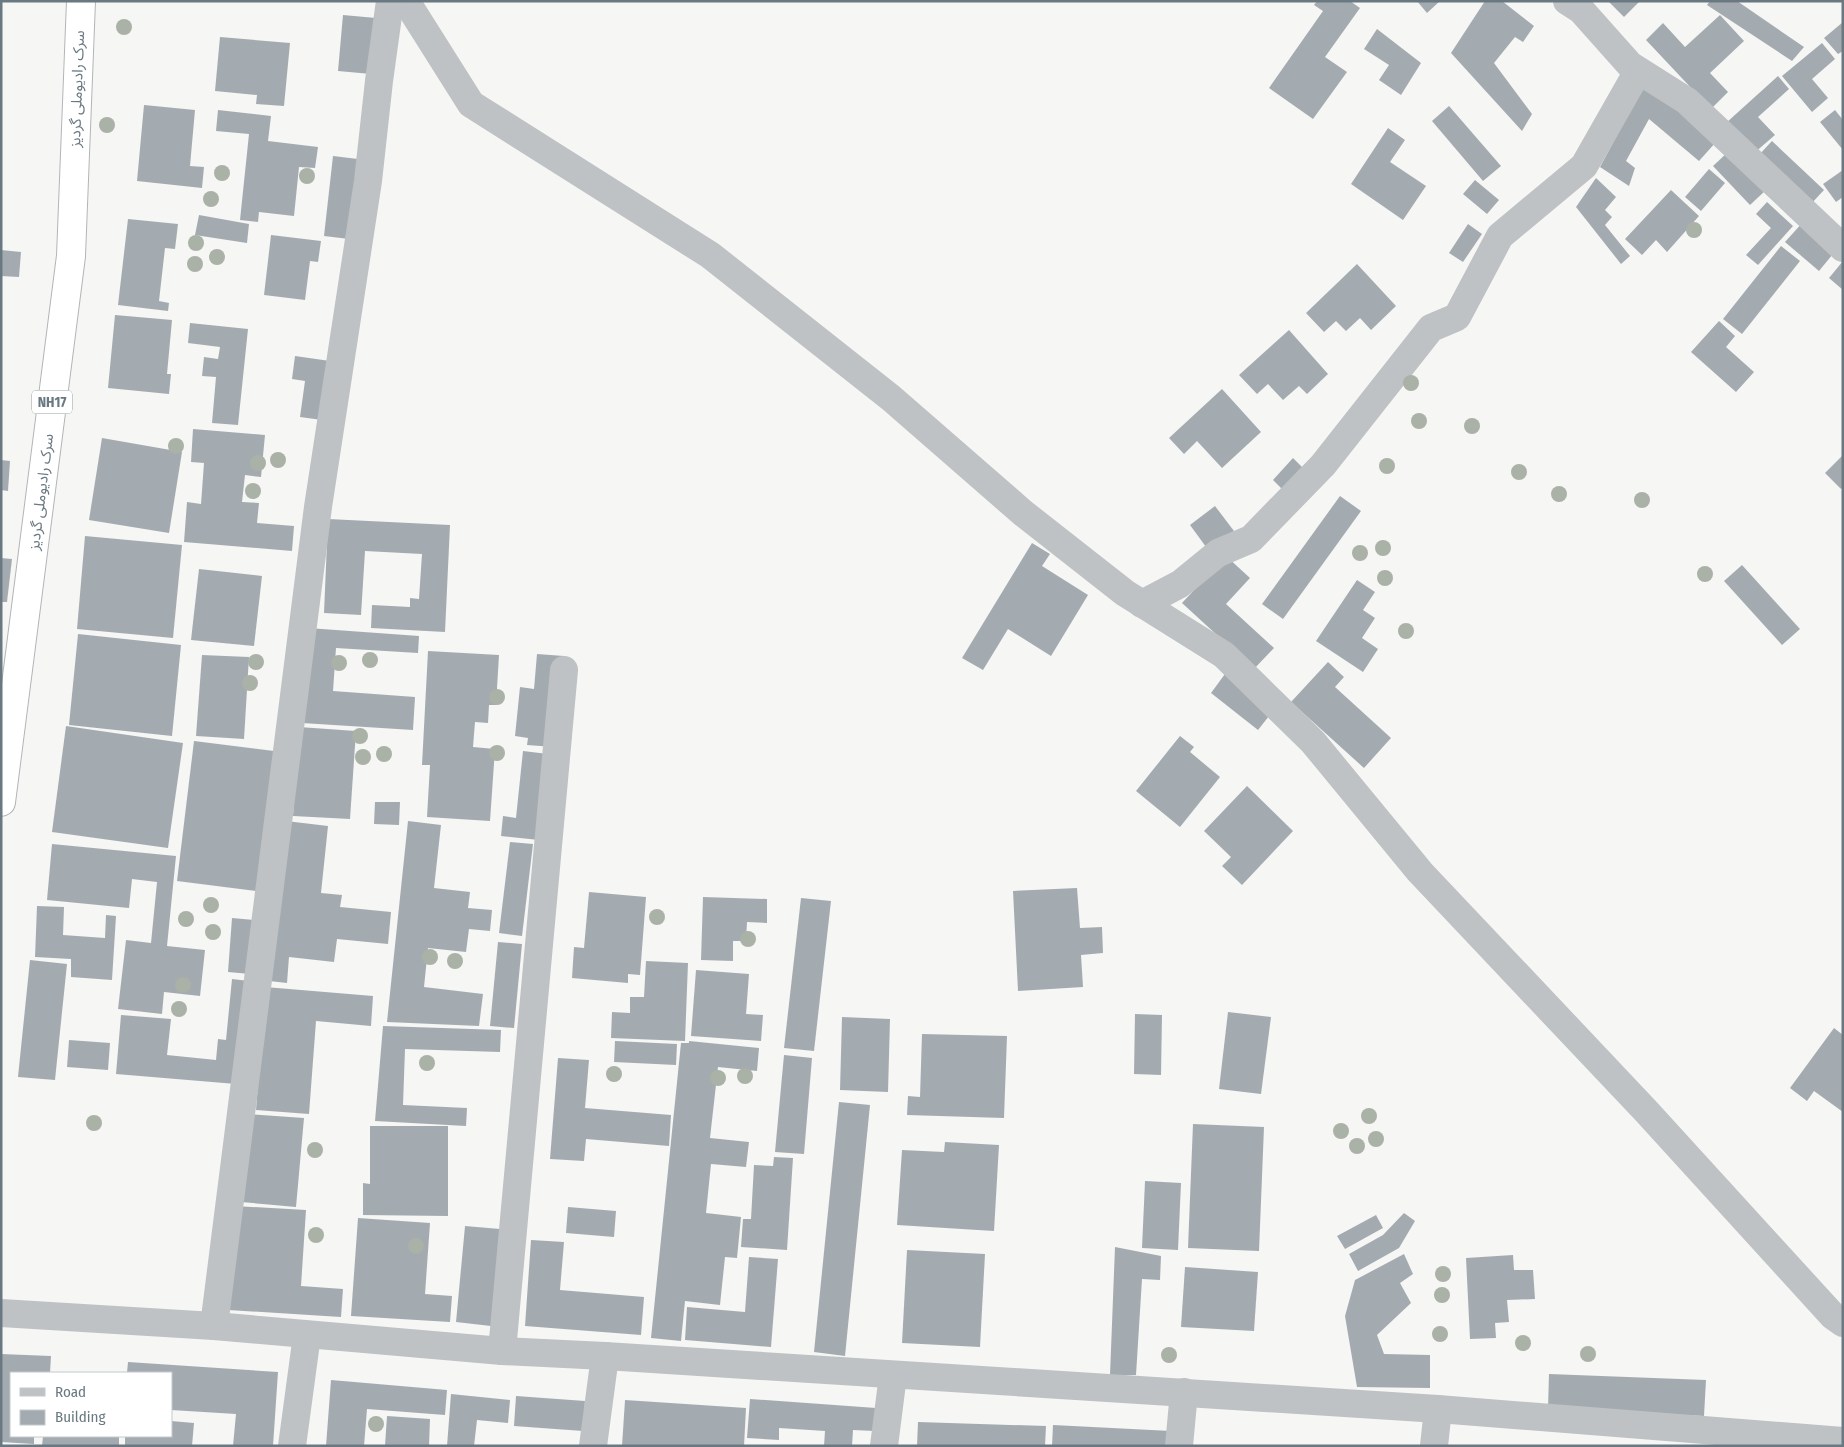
<svg xmlns="http://www.w3.org/2000/svg" width="1844" height="1447" font-family="'Fira Sans Condensed','Noto Sans Arabic',sans-serif">
<style>
.building{fill:#a4abb0}
.lines{fill:none;stroke-linecap:round;stroke-linejoin:round}
.highway-casing{stroke:#b2b5b8;stroke-width:30}
.minor{stroke:#bec2c5;stroke-width:28}
.highway{stroke:#fff;stroke-width:28}
.tree{fill:#aab1a6}
.labels{text-anchor:middle;stroke-width:5;stroke-linejoin:round;paint-order:stroke}
.shield{fill:#fff;stroke:#96a0a7;stroke-width:1}
.shield-label{font-size:14px;font-weight:bold;fill:#697881}
.street-label{font-size:15px;fill:#697881;stroke:#fff}
</style>
<rect width="100%" height="100%" fill="#f6f6f4"/>
<!-- building -->
<g class="building">
<path d="M1317 1H1350L1360 8 1325 57 1347 72 1313 119 1269 88 1323 11 1314 5Z"/>
<path d="M1417 1H1440L1427 13Z"/>
<path d="M1485 1H1502L1534 26 1523 42 1515 37 1494 63 1532 114 1522 131 1451 53Z"/>
<path d="M1608 1H1640L1624 17Z"/>
<path d="M1710 1H1737L1804 47 1792 61 1707 5Z"/>
<path d="M343 15 376 18 371 74 338 71Z"/>
<path d="M1720 15 1744 41 1710 73 1728 92 1711 109 1646 40 1663 23 1685 47Z"/>
<path d="M1843 22V51L1838 54 1824 38Z"/>
<path d="M1377 29 1421 63 1401 95 1379 80 1389 65 1364 49Z"/>
<path d="M220 37 290 43 284 106 256 104 257 95 215 91Z"/>
<path d="M1822 43 1835 59 1812 79 1828 98 1812 112 1782 76Z"/>
<path d="M1778 76 1789 89 1758 117 1775 135 1753 154 1726 123Z"/>
<path d="M1646 81 1716 142 1699 161 1649 119 1626 161 1635 168 1629 186 1600 167Z"/>
<path d="M144 105 195 110 190 166 204 167 202 188 137 181Z"/>
<path d="M1449 106 1501 166 1483 181 1432 121Z"/>
<path d="M218 110 271 116 268 141 318 147 315 168 299 167 294 216 259 212 258 222 240 220 249 134 216 131Z"/>
<path d="M1835 110 1843 120V150L1820 122Z"/>
<path d="M1388 128 1405 140 1390 162 1426 186 1403 220 1351 184Z"/>
<path d="M1772 141 1824 190 1810 205 1758 156Z"/>
<path d="M1728 152 1766 190 1750 205 1713 166Z"/>
<path d="M333 156 358 159 349 239 324 236Z"/>
<path d="M1709 169 1725 183 1701 211 1685 197Z"/>
<path d="M1843 170V197L1836 202 1823 184Z"/>
<path d="M1596 178 1616 197 1605 210 1612 217 1605 225 1630 256 1621 264 1576 207Z"/>
<path d="M1475 180 1499 200 1487 214 1463 194Z"/>
<path d="M1671 190 1699 216 1667 252 1656 240 1642 255 1625 239Z"/>
<path d="M1767 202 1793 226 1758 265 1746 255 1771 228 1756 214Z"/>
<path d="M199 215 249 224 247 243 195 235Z"/>
<path d="M128 219 178 224 175 249 165 248 159 301 169 303 168 311 118 305Z"/>
<path d="M1804 221 1837 249 1819 271 1785 242Z"/>
<path d="M1468 224 1482 234 1463 262 1449 253Z"/>
<path d="M271 235 321 241 318 262 310 261 305 300 264 295Z"/>
<path d="M1781 246 1800 261 1742 334 1723 319Z"/>
<path d="M1 250 21 252 19 277 1 276Z"/>
<path d="M1843 261V290L1829 278Z"/>
<path d="M1357 264 1396 306 1371 330 1360 318 1346 331 1336 321 1324 332 1306 313Z"/>
<path d="M115 315 172 320 167 374H171L169 394 108 388Z"/>
<path d="M1719 321 1735 336 1726 347 1754 372 1736 392 1691 352Z"/>
<path d="M190 323 248 329 238 425 212 423 216 377 202 376 204 357 218 359 220 347 188 343Z"/>
<path d="M1289 330 1328 374 1307 394 1299 386 1283 400 1268 384 1257 394 1239 375Z"/>
<path d="M295 356 330 361 322 420 300 417 305 381 292 379Z"/>
<path d="M1222 389 1261 432 1222 468 1197 441 1184 454 1169 438Z"/>
<path d="M193 429 265 435 261 477 245 475 242 502 259 503 257 523 294 526 292 551 184 542 187 502 201 504 204 463 191 462Z"/>
<path d="M102 438 182 452 169 533 89 520Z"/>
<path d="M1843 455V487L1841 489 1825 473Z"/>
<path d="M1293 458 1305 470 1284 491 1273 480Z"/>
<path d="M1 460 10 461 8 491 1 490Z"/>
<path d="M1340 496 1361 511 1283 619 1262 604Z"/>
<path d="M1215 506 1234 531 1209 551 1190 525Z"/>
<path d="M328 519 450 525 445 632 371 628 372 605 410 607V598L419 599 422 554 365 551 361 615 324 613Z"/>
<path d="M85 536 182 545 173 638 77 629Z"/>
<path d="M1032 543 1050 554 1042 566 1088 595 1051 656 1008 629 983 670 962 658Z"/>
<path d="M1226 556 1250 578 1226 604 1274 648 1254 669 1182 603Z"/>
<path d="M1 558 12 559 7 602H1Z"/>
<path d="M1742 565 1800 629 1782 645 1724 581Z"/>
<path d="M199 569 262 576 254 646 191 640Z"/>
<path d="M1357 580 1375 592 1363 610 1375 618 1362 638 1378 649 1363 672 1316 641Z"/>
<path d="M308 628 419 636 418 653 336 648 333 691 415 697 413 730 302 723Z"/>
<path d="M78 634 181 645 172 736 69 725Z"/>
<path d="M428 651 499 655 496 705H489L488 723 475 722 473 747 495 749 490 821 427 817 430 765H422Z"/>
<path d="M537 654 564 656 554 747 527 745 528 738 515 736 520 687 534 689Z"/>
<path d="M202 655 249 657 244 739 196 736Z"/>
<path d="M1328 662 1344 677 1335 687 1391 738 1364 768 1291 702Z"/>
<path d="M1225 674 1273 711 1258 730 1211 693Z"/>
<path d="M66 726 183 743 168 848 52 832Z"/>
<path d="M299 727 356 731 350 819 293 816Z"/>
<path d="M1180 736 1194 747 1190 752 1220 777 1180 827 1136 791Z"/>
<path d="M194 741 274 751 257 891 177 881Z"/>
<path d="M523 751 548 754 539 840 501 836 503 816 516 818Z"/>
<path d="M1247 786 1293 831 1242 885 1222 866 1231 857 1204 831Z"/>
<path d="M375 802H400L399 825 374 824Z"/>
<path d="M286 821 328 826 321 893 342 895 340 907 391 912 388 944 337 939 334 962 289 957 287 983 269 981Z"/>
<path d="M408 821 441 825 434 888 470 892 468 908 492 910 490 931 469 929 466 952 428 948 424 987 483 994 479 1026 387 1022Z"/>
<path d="M510 842 533 844 522 936 499 933Z"/>
<path d="M52 844 176 856 167 946 205 950 200 996 164 992 162 1014 118 1009 126 940 151 943 157 882 132 879 129 908 47 900Z"/>
<path d="M1077 888 1080 928 1102 927 1103 953 1081 955 1083 987 1018 991 1013 891Z"/>
<path d="M589 892 646 897 640 975 628 974V983L572 978 574 947 584 948Z"/>
<path d="M703 897 767 899V923L747 922 746 941H733V961L701 960Z"/>
<path d="M801 898 831 901 814 1051 784 1048Z"/>
<path d="M37 906 64 907 63 935 105 938 106 915 116 916 112 980 71 977V959L35 957Z"/>
<path d="M232 918 254 920 250 974 228 972Z"/>
<path d="M498 942 522 944 514 1028 490 1026Z"/>
<path d="M30 960 67 964 55 1080 18 1077Z"/>
<path d="M646 961 688 963 685 1041 611 1038 612 1012 630 1013V997H644Z"/>
<path d="M696 970 749 974 746 1014 763 1015 761 1041 691 1036Z"/>
<path d="M232 979 249 981 236 1084 116 1074 121 1015 171 1019 167 1055 216 1060 218 1039 226 1040Z"/>
<path d="M265 987 373 996 371 1026 316 1021 309 1114 256 1110Z"/>
<path d="M1228 1012 1271 1017 1261 1094 1219 1089Z"/>
<path d="M1135 1014 1162 1015 1161 1075 1134 1074Z"/>
<path d="M842 1017 890 1019 888 1092 840 1090Z"/>
<path d="M383 1026 501 1030 500 1052 405 1049 403 1105 467 1108 466 1126 375 1121Z"/>
<path d="M1834 1028 1843 1035V1112L1814 1091 1807 1101 1790 1088Z"/>
<path d="M922 1034 1007 1036 1004 1118 907 1115 908 1096 920 1097Z"/>
<path d="M69 1040 110 1043 108 1070 67 1067Z"/>
<path d="M615 1041 677 1044 676 1065 614 1062Z"/>
<path d="M689 1041 759 1048 757 1071 718 1067 710 1138 749 1142 746 1167 711 1164 706 1213 741 1217 737 1258 725 1257 720 1305 685 1301 681 1341 651 1338 681 1043H689Z"/>
<path d="M784 1055 812 1058 804 1154 775 1152Z"/>
<path d="M558 1058 589 1060 585 1108 671 1115 669 1146 586 1139 584 1161 550 1159Z"/>
<path d="M839 1102 870 1105 845 1356 814 1352Z"/>
<path d="M248 1114 304 1118 296 1207 241 1202Z"/>
<path d="M1193 1124 1264 1127 1259 1251 1188 1248Z"/>
<path d="M370 1126H448V1216L363 1215V1183L370 1184Z"/>
<path d="M945 1142 999 1145 994 1231 897 1225 902 1150 944 1152Z"/>
<path d="M774 1157 793 1158 787 1250 741 1247 743 1219H751L754 1165 773 1166Z"/>
<path d="M1145 1181 1181 1183 1178 1250 1142 1248Z"/>
<path d="M234 1206 306 1210 301 1286 343 1289 341 1317 228 1310Z"/>
<path d="M568 1207 616 1211 614 1237 566 1233Z"/>
<path d="M1404 1213 1415 1221 1399 1248 1358 1271 1349 1254 1383 1235Z"/>
<path d="M1376 1215 1383 1228 1345 1249 1337 1236Z"/>
<path d="M358 1218 430 1223 425 1294 452 1296 450 1322 351 1316Z"/>
<path d="M465 1226 500 1229 491 1326 456 1322Z"/>
<path d="M531 1240 564 1242 560 1290 644 1297 641 1335 525 1326Z"/>
<path d="M1115 1247 1161 1256 1160 1280 1142 1279 1136 1375H1110Z"/>
<path d="M907 1250 985 1254 980 1347 902 1343Z"/>
<path d="M1404 1254 1413 1274 1400 1283 1411 1303 1377 1335 1384 1354 1430 1355V1388L1357 1387 1345 1316 1355 1280Z"/>
<path d="M1513 1255 1514 1270H1533L1535 1299 1507 1300 1509 1322 1495 1323 1496 1338 1470 1339 1466 1258Z"/>
<path d="M749 1257 778 1259 771 1347 685 1340 687 1307 745 1312Z"/>
<path d="M1185 1267 1258 1272 1254 1331 1181 1327Z"/>
<path d="M1 1354 51 1356 50 1373H11V1436H34V1444L1 1442Z"/>
<path d="M128 1362 278 1372 273 1446H233L236 1414 171 1410V1373H127Z"/>
<path d="M1549 1374 1706 1380 1704 1416 1548 1409Z"/>
<path d="M331 1380 447 1390 445 1415 367 1409 364 1446H326Z"/>
<path d="M451 1394 510 1400 508 1423 477 1420 474 1446H447Z"/>
<path d="M516 1396 585 1401 583 1431 514 1426Z"/>
<path d="M750 1399 876 1408 875 1431 853 1430 852 1446H824L825 1431 779 1428V1440L747 1438Z"/>
<path d="M625 1400 746 1408 744 1446H622Z"/>
<path d="M387 1416 430 1419 429 1446H385Z"/>
<path d="M171 1421 194 1423 192 1446H125V1436H171Z"/>
<path d="M918 1422 1046 1426 1045 1446H917Z"/>
<path d="M1053 1425 1171 1431 1170 1446H1052Z"/>
<path d="M43 1436H119V1446H42Z"/>
</g>
<g class="lines">
<defs>
<path id="highway" d="M1 802 71 256 81 1"/>
</defs>
<!-- highway casing -->
<use href="#highway" class="highway-casing"/>
<!-- minor -->
<g class="minor">
<path d="M406 1 471 104 710 255 891 398 1023 513 1125 593 1224 655 1313 742 1420 872 1646 1111 1833 1316 1843 1323"/>
<path d="M1567 1 1581 10 1630 65 1687 101 1843 248"/>
<path d="M1142 604 1180 584 1218 553 1251 539 1323 465 1431 328 1457 317 1500 236 1584 166 1638 71"/>
<path d="M1 1313 214 1326 502 1351 605 1356 1438 1409 1843 1441"/>
<path d="M214 1326 318 507 368 181 379 81 390 1"/>
<path d="M502 1351 564 670"/>
<path d="M292 1446 307 1335"/>
<path d="M593 1446 605 1356"/>
<path d="M884 1446 893 1375"/>
<path d="M1179 1446 1184 1392"/>
<path d="M1434 1446 1438 1409"/>
</g>
<!-- highway -->
<use href="#highway" class="highway"/>
</g>
<!-- trees -->
<g class="tree">
<circle cx="124" cy="27" r="8"/>
<circle cx="107" cy="125" r="8"/>
<circle cx="222" cy="173" r="8"/>
<circle cx="307" cy="176" r="8"/>
<circle cx="211" cy="199" r="8"/>
<circle cx="1694" cy="230" r="8"/>
<circle cx="196" cy="243" r="8"/>
<circle cx="217" cy="257" r="8"/>
<circle cx="195" cy="264" r="8"/>
<circle cx="1411" cy="383" r="8"/>
<circle cx="1419" cy="421" r="8"/>
<circle cx="1472" cy="426" r="8"/>
<circle cx="176" cy="446" r="8"/>
<circle cx="278" cy="460" r="8"/>
<circle cx="258" cy="463" r="8"/>
<circle cx="1387" cy="466" r="8"/>
<circle cx="1519" cy="472" r="8"/>
<circle cx="253" cy="491" r="8"/>
<circle cx="1559" cy="494" r="8"/>
<circle cx="1642" cy="500" r="8"/>
<circle cx="1383" cy="548" r="8"/>
<circle cx="1360" cy="553" r="8"/>
<circle cx="1705" cy="574" r="8"/>
<circle cx="1385" cy="578" r="8"/>
<circle cx="1406" cy="631" r="8"/>
<circle cx="370" cy="660" r="8"/>
<circle cx="256" cy="662" r="8"/>
<circle cx="339" cy="663" r="8"/>
<circle cx="250" cy="683" r="8"/>
<circle cx="497" cy="697" r="8"/>
<circle cx="360" cy="736" r="8"/>
<circle cx="497" cy="753" r="8"/>
<circle cx="384" cy="754" r="8"/>
<circle cx="363" cy="757" r="8"/>
<circle cx="211" cy="905" r="8"/>
<circle cx="657" cy="917" r="8"/>
<circle cx="186" cy="919" r="8"/>
<circle cx="213" cy="932" r="8"/>
<circle cx="748" cy="939" r="8"/>
<circle cx="430" cy="957" r="8"/>
<circle cx="455" cy="961" r="8"/>
<circle cx="183" cy="985" r="8"/>
<circle cx="179" cy="1009" r="8"/>
<circle cx="427" cy="1063" r="8"/>
<circle cx="614" cy="1074" r="8"/>
<circle cx="745" cy="1076" r="8"/>
<circle cx="718" cy="1078" r="8"/>
<circle cx="1369" cy="1116" r="8"/>
<circle cx="94" cy="1123" r="8"/>
<circle cx="1341" cy="1131" r="8"/>
<circle cx="1376" cy="1139" r="8"/>
<circle cx="1357" cy="1146" r="8"/>
<circle cx="315" cy="1150" r="8"/>
<circle cx="316" cy="1235" r="8"/>
<circle cx="416" cy="1246" r="8"/>
<circle cx="1443" cy="1274" r="8"/>
<circle cx="1442" cy="1295" r="8"/>
<circle cx="1440" cy="1334" r="8"/>
<circle cx="1523" cy="1343" r="8"/>
<circle cx="1588" cy="1354" r="8"/>
<circle cx="1169" cy="1355" r="8"/>
<circle cx="376" cy="1424" r="8"/>
</g>
<g class="labels">
<!-- shield labels -->
<rect class="shield" x="32" y="390.5" width="40" height="23" rx="4"/>
<g class="shield-label">
<text x="52" y="407">NH17</text>
</g>
<!-- street labels -->
<g class="street-label">
<text transform="translate(77 89) rotate(-88)" y="5">سرک رادیوملی گردیز</text>
<text transform="translate(41 492) rotate(-83)" y="5">سرک رادیوملی گردیز</text>
</g>
</g>
<!-- border -->
<rect width="1844" height="1447" fill="none" stroke="#697881" stroke-width="5"/>
<!-- legend -->
<rect x="10" y="1372" width="162" height="65" fill="#ffffff" stroke="#c3c9cd"/>
<rect x="20" y="1388" width="25" height="8" fill="#bec2c5" stroke="#c3c9cd"/>
<text x="55" y="1397" font-size="15" fill="#697881">Road</text>
<rect x="20" y="1410" width="25" height="15" fill="#a4abb0" stroke="#c3c9cd"/>
<text x="55" y="1422" font-size="15" fill="#697881">Building</text>
</svg>
